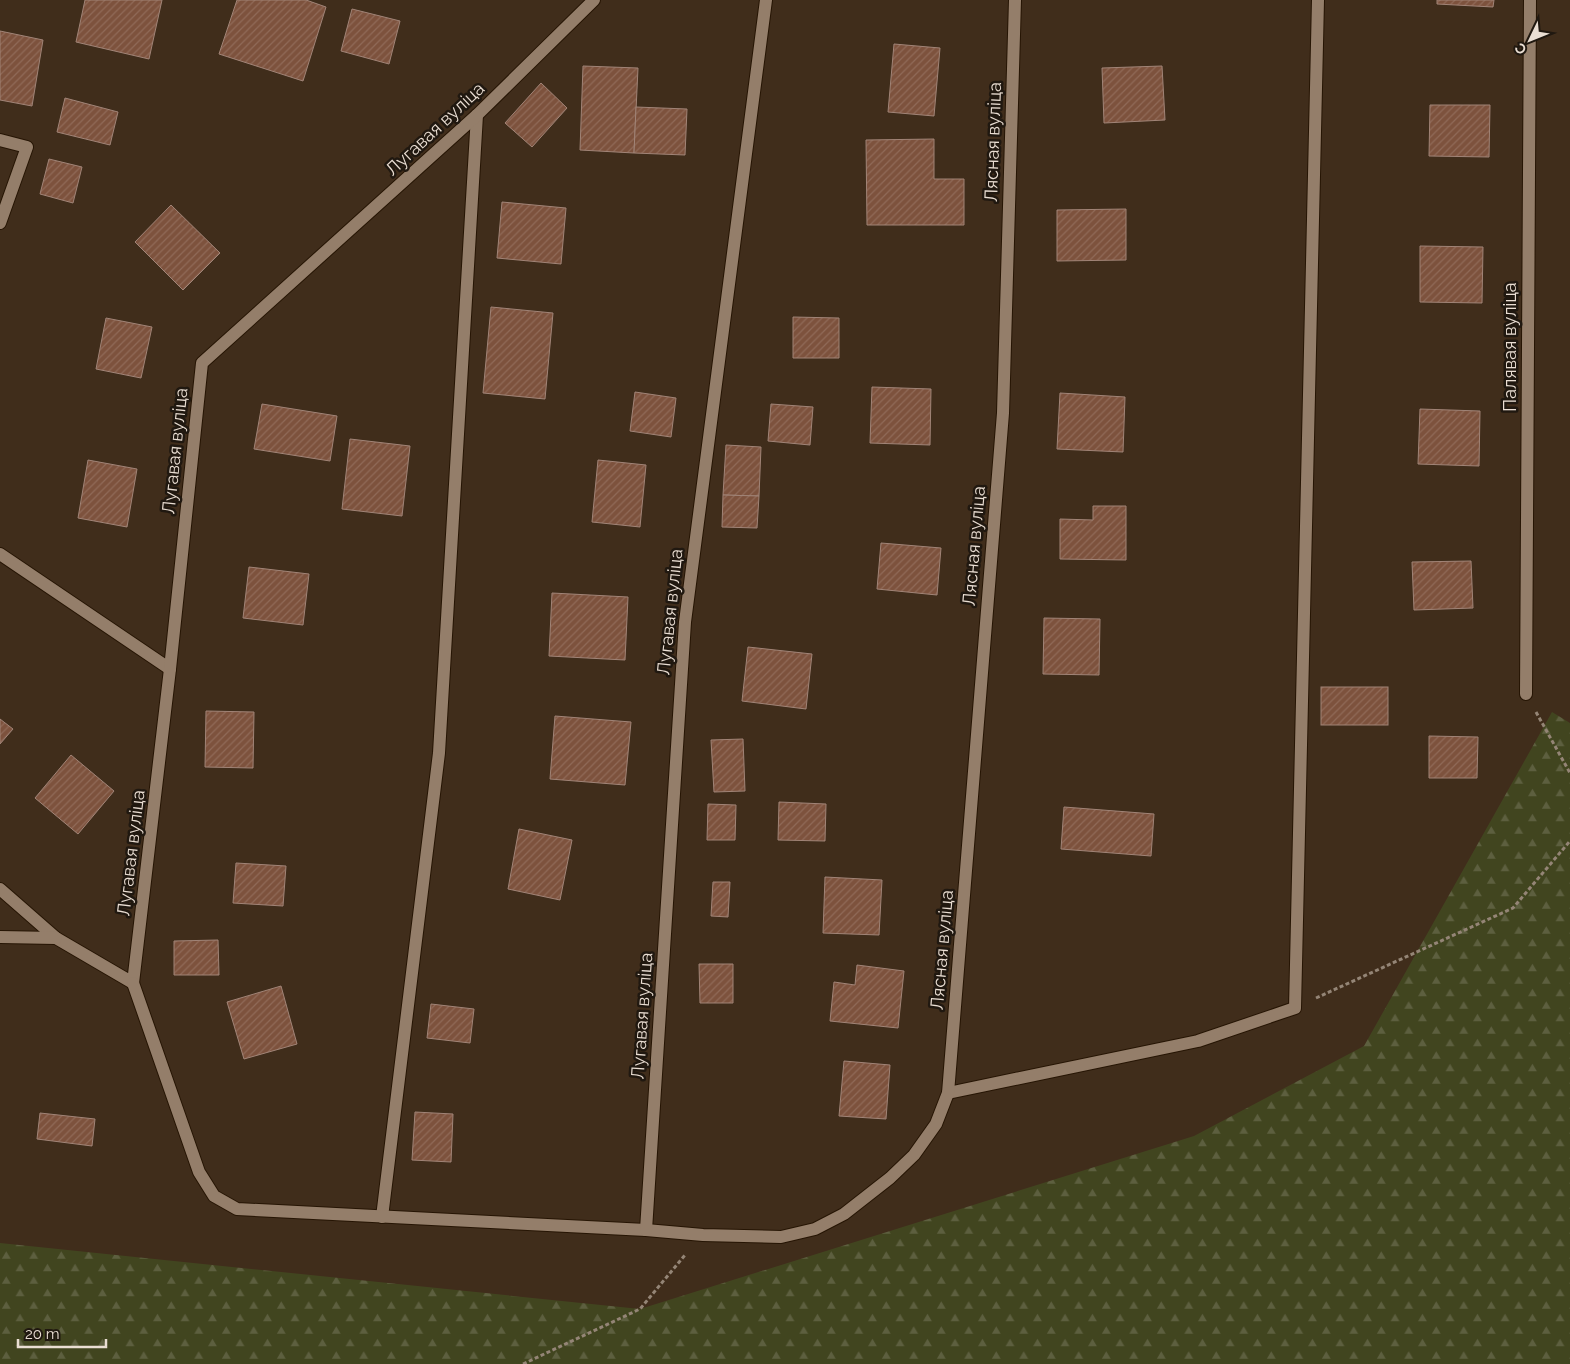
<svg xmlns="http://www.w3.org/2000/svg" width="1570" height="1364" font-family="Raleway,sans-serif">
<style>
.forest{fill:url(#forest-firs)}
.building{fill:url(#building-hatch);stroke:#a18477}
.lines{fill:none;stroke-linecap:round;stroke-linejoin:round}
.lane-casing{stroke:#261504;stroke-width:14}
.street-casing{stroke:#261504;stroke-width:14}
.path{stroke:#948576;stroke-width:3;stroke-dasharray:4 2.5;stroke-linecap:butt}
.lane{stroke:#947e6a;stroke-width:12}
.street{stroke:#947e6a;stroke-width:12}
.labels{text-anchor:middle;stroke-width:5;stroke-linejoin:round;paint-order:stroke}
.street-label{font-size:18px;fill:#eaded3;stroke:#201810}
</style>
<defs>
<pattern id="forest-firs" width="22" height="20" patternUnits="userSpaceOnUse" patternTransform="scale(1.25)"><rect width="22" height="20" fill="#41451f"/><path d="M5 1l3.5 6h-7zM16 11l3.5 6h-7z" fill="#5d5f3f"/></pattern>
<pattern id="building-hatch" width="6" height="6" patternUnits="userSpaceOnUse" patternTransform="scale(1.25)"><rect width="6" height="6" fill="#7d523d"/><path d="M-1 1l2-2M0 6l6-6M5 7l2-2" fill="none" stroke="#906a58"/></pattern>
</defs>
<rect width="100%" height="100%" fill="#402d1b"/>
<!-- forest -->
<path class="forest" d="M1552 712 1570 723V1364H0V1243L640 1309 1194 1136 1364 1046Z"/>
<!-- building -->
<g class="building">
<path d="M85 0H162L149 59 76 42Z"/>
<path d="M237 0H306L326 7 303 81 219 54Z"/>
<path d="M1437 0H1494L1493 7 1437 4Z"/>
<path d="M352 9 400 21 389 64 341 51Z"/>
<path d="M0 31 43 40 32 106 0 100Z"/>
<path d="M894 44 940 48 934 116 888 112Z"/>
<path d="M583 66 638 68 634 153 580 150Z"/>
<path d="M1162 66 1165 120 1104 123 1102 68Z"/>
<path d="M541 83 567 108 532 147 505 123Z"/>
<path d="M65 98 118 112 110 145 57 132Z"/>
<path d="M1430 105H1490L1489 157 1429 156Z"/>
<path d="M636 107 687 109 685 155 634 153Z"/>
<path d="M934 139V179H964V225H867L866 140Z"/>
<path d="M49 159 82 167 73 203 40 194Z"/>
<path d="M502 202 566 208 561 264 497 258Z"/>
<path d="M171 205 220 253 183 290 135 242Z"/>
<path d="M1126 209V260L1057 261V210Z"/>
<path d="M1420 246 1483 247 1482 303 1420 302Z"/>
<path d="M491 307 553 313 545 399 483 393Z"/>
<path d="M793 317 839 318V358H793Z"/>
<path d="M106 318 152 327 141 378 96 369Z"/>
<path d="M872 387 931 389 930 445 870 443Z"/>
<path d="M635 392 676 398 671 437 630 431Z"/>
<path d="M1060 393 1125 397 1123 452 1057 449Z"/>
<path d="M262 404 337 416 330 461 254 449Z"/>
<path d="M771 404 813 407 810 445 768 441Z"/>
<path d="M1420 409 1480 411 1479 466 1418 464Z"/>
<path d="M350 439 410 446 402 516 342 509Z"/>
<path d="M726 445 761 447 759 496 723 495Z"/>
<path d="M88 460 137 469 127 527 78 518Z"/>
<path d="M598 460 646 465 640 527 592 522Z"/>
<path d="M723 495 759 496 757 528 722 527Z"/>
<path d="M1093 506H1126V560L1060 559V519L1093 520Z"/>
<path d="M881 543 941 548 937 595 877 589Z"/>
<path d="M1471 561 1473 608 1414 610 1412 562Z"/>
<path d="M249 567 309 574 303 625 243 618Z"/>
<path d="M552 593 628 597 625 660 549 656Z"/>
<path d="M1044 618 1100 619 1099 675 1043 674Z"/>
<path d="M748 647 812 654 806 709 742 701Z"/>
<rect x="1321" y="687" width="67" height="38"/>
<path d="M206 711 254 712 253 768 205 767Z"/>
<path d="M555 716 631 722 625 785 550 779Z"/>
<path d="M0 719 13 729 0 744Z"/>
<path d="M1429 736 1478 737 1477 778H1429Z"/>
<path d="M743 739 745 791 714 792 711 740Z"/>
<path d="M71 755 114 791 78 834 35 798Z"/>
<path d="M779 802 826 804 825 841 778 840Z"/>
<path d="M708 804 736 805 735 840H707Z"/>
<path d="M1064 807 1154 814 1151 856 1061 849Z"/>
<path d="M519 829 572 840 560 900 508 889Z"/>
<path d="M236 863 286 866 283 906 233 903Z"/>
<path d="M825 877 882 880 879 935 823 933Z"/>
<path d="M713 882H730L728 917 711 916Z"/>
<path d="M218 940 219 975H174V941Z"/>
<path d="M699 964H733V1003H700Z"/>
<path d="M857 965 904 971 898 1028 830 1021 834 982 855 985Z"/>
<path d="M281 986 297 1044 244 1059 227 1002Z"/>
<path d="M431 1004 474 1009 470 1043 427 1038Z"/>
<path d="M844 1061 890 1065 886 1119 839 1116Z"/>
<path d="M415 1112 453 1114 451 1162 412 1160Z"/>
<path d="M40 1113 95 1119 92 1146 37 1139Z"/>
</g>
<g class="lines">
<defs>
<g id="lane">
<path d="M0 140 27 147 0 223"/>
<path d="M0 554 170 669"/>
<path d="M948 1093 1198 1041 1295 1008 1318 0"/>
<path d="M382 1217 439 753 477 115"/>
</g>
<g id="street">
<path d="M1526 694 1530 0"/>
<path d="M0 889 56 938 133 983 170 669 202 363 477 115 594 0"/>
<path d="M0 937 56 938"/>
<path d="M133 983 199 1172 214 1196 237 1209 646 1230 703 1235 781 1237 815 1229 844 1214 890 1178 914 1155 936 1124 948 1093 1003 413 1015 0"/>
<path d="M646 1230 685 622 766 0"/>
</g>
</defs>
<!-- lane casing -->
<use href="#lane" class="lane-casing"/>
<!-- street casing -->
<use href="#street" class="street-casing"/>
<!-- path -->
<g class="path">
<path d="M1536 712 1570 773"/>
<path d="M1316 998 1513 908 1570 841"/>
<path d="M523 1364 640 1309 685 1255"/>
</g>
<!-- lane -->
<use href="#lane" class="lane"/>
<!-- street -->
<use href="#street" class="street"/>
</g>
<g class="labels">
<!-- street labels -->
<g class="street-label">
<text transform="translate(435 129) rotate(-43)" y="6">Лугавая вуліца</text>
<text transform="translate(993 142) rotate(-88)" y="6">Лясная вуліца</text>
<text transform="translate(1510 347) rotate(-90)" y="6">Палявая вуліца</text>
<text transform="translate(175 451) rotate(-84)" y="6">Лугавая вуліца</text>
<text transform="translate(974 546) rotate(-85)" y="6">Лясная вуліца</text>
<text transform="translate(670 612) rotate(-84)" y="6">Лугавая вуліца</text>
<text transform="translate(131 853) rotate(-83)" y="6">Лугавая вуліца</text>
<text transform="translate(942 950) rotate(-85)" y="6">Лясная вуліца</text>
<text transform="translate(642 1016) rotate(-86)" y="6">Лугавая вуліца</text>
</g>
</g>
<!-- north arrow -->
<g transform="translate(1530 40) rotate(227)" stroke="#201810" stroke-width="4" paint-order="stroke">
<path d="M0-4L9 19L0 12L-9 19Z" fill="#eaded3"/>
<text y="-8" font-size="14" font-weight="bold" text-anchor="middle" fill="#eaded3">С</text>
</g>
<!-- scale -->
<path d="M18 1339v8h88v-8" fill="none" stroke="#eaded3" stroke-width="2.5"/>
<text x="25" y="1339" font-size="15" fill="#eaded3" stroke="#201810" stroke-width="4" paint-order="stroke">20 m</text>
</svg>
